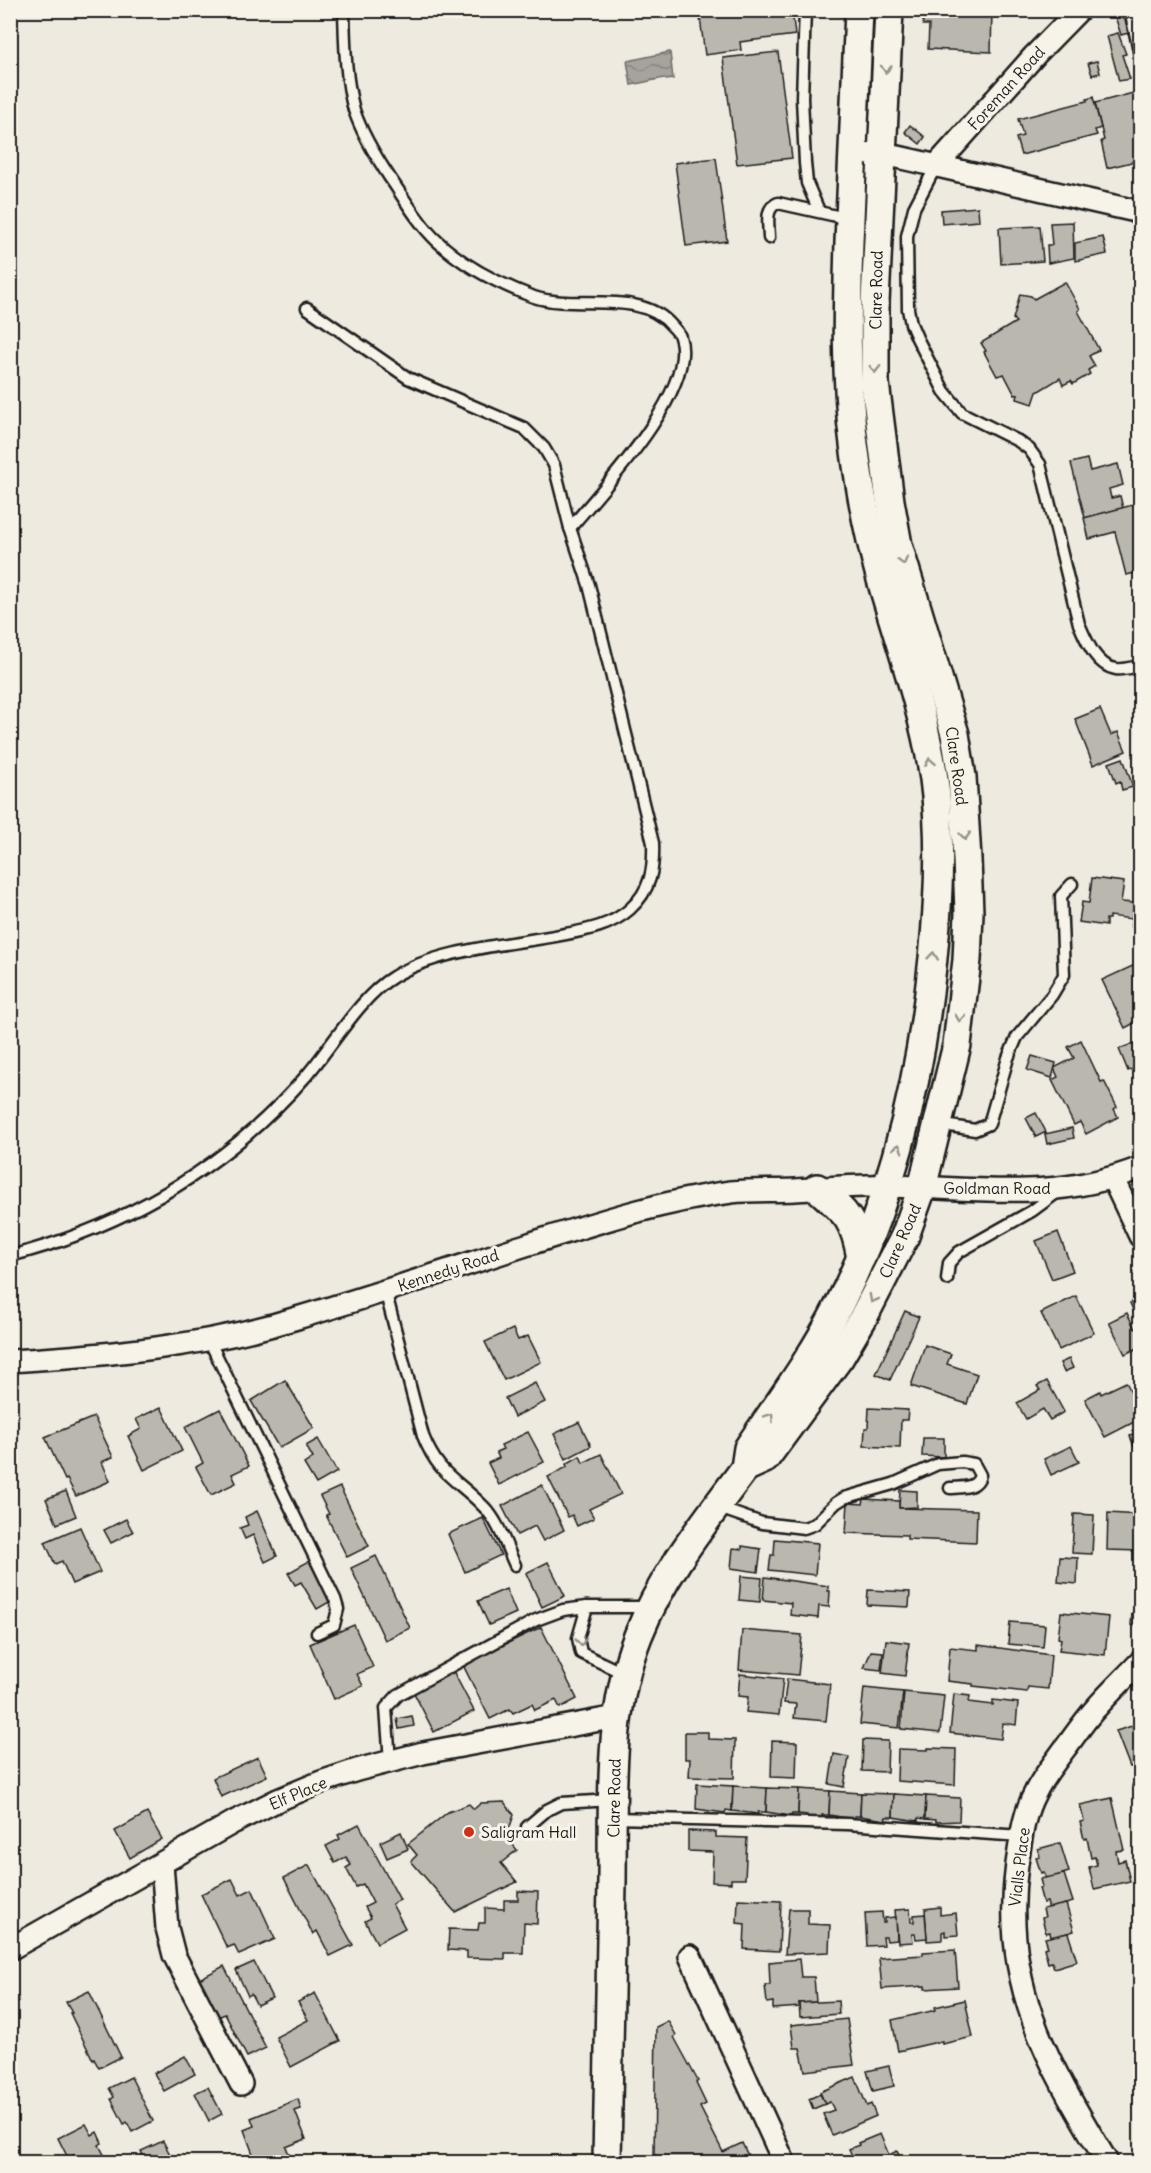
<svg xmlns="http://www.w3.org/2000/svg" width="1151" height="2173" font-family="Delius,sans-serif">
<style>
.water{fill:url(#water-waves);stroke:#6f6d69;stroke-width:1.5}
.building{fill:#bab7af;stroke:#1c1c1c;stroke-width:1.5}
.lines{fill:none;stroke-linecap:round;stroke-linejoin:round}
.service-casing{stroke:#1c1c1c;stroke-width:15}
.minor-casing{stroke:#1c1c1c;stroke-width:26}
.tertiary-casing{stroke:#1c1c1c;stroke-width:32}
.service{stroke:#f7f3e8;stroke-width:10}
.minor{stroke:#f7f3e8;stroke-width:21}
.tertiary{stroke:#f7f3e8;stroke-width:27}
.oneway{stroke:#94928c}
.poi-dot{fill:#c8321e;stroke:#f7f3e8;stroke-width:2}
.labels{text-anchor:middle;stroke-width:6;stroke-linejoin:round;paint-order:stroke}
.street-label{font-size:16px;fill:#1c1c1c;stroke:#f7f3e8}
.poi-label{font-size:16px;fill:#1c1c1c;stroke:#f7f3e8;text-anchor:start}
</style>
<defs>
<pattern id="water-waves" width="16" height="10" patternUnits="userSpaceOnUse" patternTransform="scale(1.5)"><rect width="16" height="10" fill="#a6a39d"/><path d="M0 5q4-4 8 0t8 0" fill="none" stroke="#86847f"/></pattern>
</defs>
<rect width="100%" height="100%" fill="#eeeae0"/>
<filter id="ink" filterUnits="userSpaceOnUse"><feTurbulence type="fractalNoise" baseFrequency=".0167" numOctaves="2"/><feDisplacementMap in="SourceGraphic" scale="12" xChannelSelector="R" yChannelSelector="G"/><feConvolveMatrix kernelMatrix="1 2 1 2 8 2 1 2 1" color-interpolation-filters="sRGB"/></filter>
<g filter="url(#ink)">
<!-- water -->
<path class="water" d="M670 52 673 79 666 80 664 78 631 85 627 61Z"/>
<!-- building -->
<g class="building">
<path d="M699 10H792L795 35 740 42 741 50 705 55Z"/>
<path d="M926 10H992L991 52 928 49 929 25H923V13Z"/>
<path d="M1113 10H1127L1132 32 1121 35Z"/>
<path d="M1118 33 1126 54 1122 55 1130 79 1119 81 1107 36Z"/>
<path d="M778 52 792 158 737 164 723 58Z"/>
<path d="M1097 61 1100 73 1092 75 1088 63Z"/>
<path d="M1137 92 1140 107V160L1107 168 1101 141 1104 140 1095 103Z"/>
<path d="M1093 97 1101 128 1095 130 1097 135 1021 155 1016 138 1023 136 1018 119 1087 101V99Z"/>
<path d="M910 125 925 137 920 144 905 132Z"/>
<path d="M716 158 727 241 686 246 675 163Z"/>
<path d="M978 207 979 221 942 224 941 210Z"/>
<path d="M1073 222 1074 258 1048 263 1047 245H1052L1050 223Z"/>
<path d="M1040 226 1043 261 1001 264 999 228Z"/>
<path d="M1103 237 1107 254 1075 261V243Z"/>
<path d="M1065 282 1080 309 1078 311 1099 350 1089 356 1095 366 1088 370 1090 374 1073 384 1071 381 1063 385 1060 378 1037 392 1033 404 1017 399 1018 394 1015 395 1004 374 997 376 984 352 986 351 981 343 1016 322 1013 319 1020 294 1031 296 1034 299Z"/>
<path d="M1087 459 1090 471 1118 464 1123 485 1109 489 1111 498 1120 496 1123 508 1085 518 1071 463Z"/>
<path d="M1140 503V535L1134 536 1140 562V572L1126 575 1115 532 1089 539 1084 518Z"/>
<path d="M1140 535V562L1134 536Z"/>
<path d="M1100 709 1111 735 1118 732 1126 751 1093 765 1075 719Z"/>
<path d="M1123 758 1133 787 1122 790 1120 781 1116 783 1109 763Z"/>
<path d="M1092 878 1124 882 1121 902 1134 903 1132 919 1109 916V919H1106V926L1079 922 1082 902 1089 903Z"/>
<path d="M1140 920V934L1135 936 1131 924Z"/>
<path d="M1137 964 1140 971V1020L1125 1028 1102 980Z"/>
<path d="M1081 1040 1101 1082 1104 1081 1117 1107 1114 1109 1118 1117 1086 1134 1080 1122 1074 1125 1052 1080 1058 1077 1054 1068 1074 1058 1068 1047Z"/>
<path d="M1140 1041V1066L1128 1071 1119 1049Z"/>
<path d="M1032 1056 1056 1063 1052 1078 1027 1070Z"/>
<path d="M1036 1113 1046 1132 1036 1137 1026 1118Z"/>
<path d="M1072 1128 1074 1138 1047 1144 1045 1134Z"/>
<path d="M1058 1232 1073 1271 1052 1279 1036 1241Z"/>
<path d="M1076 1296 1094 1333 1059 1350 1041 1313Z"/>
<path d="M1140 1298V1312L1135 1314 1130 1303Z"/>
<path d="M905 1311 919 1317 890 1380 876 1374Z"/>
<path d="M1127 1313 1135 1329 1140 1326V1347L1125 1354 1109 1322Z"/>
<path d="M513 1329 518 1340 528 1336 541 1362 504 1380 485 1342Z"/>
<path d="M925 1345 951 1354 947 1364 977 1374 967 1404 911 1386Z"/>
<path d="M1069 1359 1073 1368 1064 1372 1060 1363Z"/>
<path d="M285 1380 314 1428 279 1448 251 1401Z"/>
<path d="M1047 1381 1064 1412 1050 1420 1043 1409 1026 1419 1017 1403 1040 1390 1037 1386Z"/>
<path d="M1126 1382 1140 1409V1419L1105 1437 1085 1399 1100 1391 1101 1394Z"/>
<path d="M535 1383 545 1402 514 1417 505 1398Z"/>
<path d="M161 1407 182 1451 144 1470 128 1436 141 1429 136 1419Z"/>
<path d="M869 1408 908 1410 907 1420H901L900 1448 864 1446 865 1428H868Z"/>
<path d="M220 1409 249 1466 232 1474 236 1483 211 1495 196 1467 203 1463 185 1427Z"/>
<path d="M94 1417 113 1457 102 1462 110 1481 76 1496 67 1479 65 1480 45 1437Z"/>
<path d="M579 1422 591 1446 566 1459 554 1434Z"/>
<path d="M528 1432 544 1462 499 1485 488 1463 499 1458 496 1452 503 1449 501 1445Z"/>
<path d="M1140 1432V1447L1135 1449 1130 1436Z"/>
<path d="M923 1438H944V1457L922 1456Z"/>
<path d="M318 1439 337 1472 316 1484 304 1464 313 1458 306 1446Z"/>
<path d="M1071 1446 1079 1462 1051 1475 1044 1459Z"/>
<path d="M601 1454 621 1494 589 1509 594 1518 577 1526 572 1515 568 1517 548 1477 567 1467 566 1464 580 1456 583 1463Z"/>
<path d="M542 1485 564 1530 543 1541 535 1526 517 1535 502 1506Z"/>
<path d="M340 1487 369 1546 347 1557 326 1515 329 1514 320 1496Z"/>
<path d="M900 1490 917 1491V1507L899 1508Z"/>
<path d="M66 1491 76 1516 57 1524 46 1499Z"/>
<path d="M864 1499 899 1501V1508L977 1510 976 1542 907 1539V1535L846 1533 848 1503 863 1504Z"/>
<path d="M257 1511 277 1556 265 1562 253 1535 245 1539 240 1528 248 1525 245 1517Z"/>
<path d="M1108 1513 1140 1515V1551L1107 1550Z"/>
<path d="M1074 1514 1094 1515 1092 1554 1072 1553Z"/>
<path d="M483 1518 501 1555 465 1572 448 1534Z"/>
<path d="M126 1519 133 1532 111 1543 104 1530Z"/>
<path d="M80 1527 100 1572 72 1584 62 1561 55 1564 45 1542Z"/>
<path d="M775 1539 818 1543 815 1575 769 1570 771 1555H774Z"/>
<path d="M742 1546 761 1549 758 1572 731 1568 733 1548 742 1549Z"/>
<path d="M376 1556 410 1628 385 1640 351 1568Z"/>
<path d="M1060 1557 1078 1558 1077 1584 1058 1582Z"/>
<path d="M309 1561 331 1601 317 1609 301 1582 295 1585 288 1573Z"/>
<path d="M548 1562 565 1596 542 1607 526 1573Z"/>
<path d="M741 1576 762 1578 760 1602 739 1600Z"/>
<path d="M765 1577 828 1586V1591H830L829 1607 819 1606 818 1618 790 1615 791 1603 763 1600Z"/>
<path d="M506 1589 516 1613 489 1625 478 1601Z"/>
<path d="M868 1590 910 1592 909 1607 867 1605Z"/>
<path d="M1061 1612 1109 1617 1105 1655 1059 1650 1061 1639 1058 1638Z"/>
<path d="M1132 1613H1140V1626L1131 1625Z"/>
<path d="M1010 1622 1045 1625 1043 1647 1008 1644Z"/>
<path d="M354 1625 373 1667 357 1674 363 1686 334 1699 310 1644Z"/>
<path d="M541 1627 577 1699 560 1708 556 1700 535 1710 532 1704 513 1713 510 1709 490 1719 463 1665Z"/>
<path d="M742 1630 802 1635 798 1675 739 1670Z"/>
<path d="M886 1640 909 1643 905 1676 882 1673Z"/>
<path d="M978 1645 1051 1655 1048 1689 1028 1687 1027 1692 973 1686V1684L947 1681 950 1647 978 1650Z"/>
<path d="M871 1651 883 1652 881 1670 864 1668Z"/>
<path d="M453 1671 474 1711 434 1732 413 1691Z"/>
<path d="M740 1674 783 1679 779 1715 746 1712 748 1697 738 1696Z"/>
<path d="M787 1679 830 1684 826 1721 794 1718 796 1704 784 1703Z"/>
<path d="M864 1688 903 1692 899 1728 860 1724Z"/>
<path d="M904 1692 944 1696 940 1733 901 1729Z"/>
<path d="M954 1694 970 1696 969 1702 993 1705V1700L1018 1703 1016 1725 1003 1723 1001 1739 950 1733Z"/>
<path d="M412 1716 414 1726 399 1729 397 1719Z"/>
<path d="M1132 1726 1136 1736 1140 1734V1790L1132 1786 1137 1774 1134 1766 1130 1767 1116 1731Z"/>
<path d="M685 1732H708V1739L735 1740 734 1778 689 1777 690 1759H685Z"/>
<path d="M863 1740 888 1741 887 1772 862 1771Z"/>
<path d="M772 1741 797 1742 796 1778 771 1777Z"/>
<path d="M928 1748 956 1749 955 1785 897 1781 898 1749 928 1750Z"/>
<path d="M834 1754 849 1757 844 1787 829 1784Z"/>
<path d="M258 1757 267 1776 221 1797 213 1778Z"/>
<path d="M697 1784 733 1786 732 1811 726 1810 725 1813 696 1809Z"/>
<path d="M733 1786 767 1788 766 1812H758V1814L732 1811Z"/>
<path d="M767 1788 799 1789 798 1814H792L791 1816 766 1812Z"/>
<path d="M799 1789 830 1791 829 1815H822V1818L807 1817V1815L798 1814Z"/>
<path d="M830 1791 861 1793 860 1816H854V1819L829 1815Z"/>
<path d="M861 1793 894 1794 893 1817H886L885 1820 860 1816Z"/>
<path d="M894 1794 926 1796 925 1819 918 1818V1821L893 1817Z"/>
<path d="M926 1796 960 1798 959 1821 936 1822V1820L925 1819Z"/>
<path d="M1112 1798 1124 1850 1116 1851 1118 1862 1125 1860 1130 1881 1094 1889 1089 1867 1097 1865 1095 1857 1091 1858 1087 1838 1084 1839 1080 1822 1084 1821 1080 1805Z"/>
<path d="M504 1802 514 1815 508 1832 505 1834 517 1850 501 1863 517 1882 455 1912 411 1861 417 1855 408 1844 448 1812 469 1804 474 1809 481 1803Z"/>
<path d="M147 1813 162 1839 130 1858 115 1831Z"/>
<path d="M359 1824 400 1900 392 1904 405 1928 377 1943 365 1921 371 1918 365 1907 373 1903 363 1884 356 1887 346 1868 351 1865 346 1857 335 1863 326 1846 340 1839 338 1835Z"/>
<path d="M688 1831 716 1832V1837L747 1838 745 1879H731V1883L712 1882 713 1852 688 1851Z"/>
<path d="M401 1832 408 1849 387 1858 380 1842Z"/>
<path d="M1060 1843 1069 1872 1046 1879 1044 1872 1041 1873 1036 1858 1040 1857 1038 1849Z"/>
<path d="M309 1865 353 1945 330 1956 317 1931 313 1934 284 1878Z"/>
<path d="M1064 1874 1073 1902 1049 1909 1047 1902 1043 1903 1039 1888 1042 1887 1040 1879Z"/>
<path d="M232 1879 240 1895 252 1889 275 1939 239 1955 234 1945 227 1948 201 1894Z"/>
<path d="M518 1891 538 1892 537 1924 524 1923 523 1953H505V1959L467 1958V1951L448 1950 449 1929 478 1930 479 1923H485V1908L504 1909V1900H518Z"/>
<path d="M738 1899 781 1901 779 1951 744 1949 745 1924 737 1923Z"/>
<path d="M1066 1904 1074 1931 1051 1938 1050 1932 1046 1933 1042 1918 1045 1917 1043 1909Z"/>
<path d="M940 1907V1915L956 1913 958 1935 945 1936V1931L942 1932V1940L927 1941 925 1909Z"/>
<path d="M789 1909H808V1924L830 1925 829 1952 785 1954Z"/>
<path d="M910 1909 911 1922H914V1915L925 1914 927 1938 916 1939 915 1934H912L913 1942 898 1943 895 1910Z"/>
<path d="M882 1912 883 1923H885V1918L896 1917 897 1940 887 1941 886 1937H883L884 1945 867 1946 865 1913Z"/>
<path d="M1068 1933 1077 1961 1054 1968 1052 1962 1048 1963 1044 1948 1048 1947 1045 1938Z"/>
<path d="M955 1950 958 1987 925 1989V1986L882 1989 879 1958 923 1955V1952Z"/>
<path d="M799 1959 801 1977H814L816 2002 799 2003 800 2007 773 2009V2002L767 2003 765 1985H770L769 1962Z"/>
<path d="M254 1962 272 1998 257 2005 251 1994 248 1996 236 1970Z"/>
<path d="M224 1966 266 2048 247 2057 225 2014 218 2017 199 1979Z"/>
<path d="M89 1991 121 2057 99 2068 94 2059 93 2060 70 2013H72L66 2002Z"/>
<path d="M315 1993 340 2041 291 2067 276 2037 308 2020 298 2002Z"/>
<path d="M965 2000 973 2037 942 2044V2041L898 2051 892 2020 936 2010 935 2007Z"/>
<path d="M838 2001 839 2014 800 2017 799 2003Z"/>
<path d="M847 2019 854 2065 805 2071 800 2048H794L791 2025Z"/>
<path d="M668 2021 676 2035 674 2037 698 2081 696 2083 706 2104 700 2107 723 2152 742 2143 751 2162H662L654 2154 656 2027Z"/>
<path d="M185 2056 195 2074 164 2091 154 2073Z"/>
<path d="M889 2066 894 2086 873 2091 867 2071Z"/>
<path d="M131 2077 153 2121 132 2132 127 2122 124 2124 111 2099 114 2097 109 2088Z"/>
<path d="M855 2077 867 2106 871 2104 876 2116 832 2135 823 2114 834 2110 830 2102 825 2104 820 2092Z"/>
<path d="M208 2087 222 2114 209 2121 195 2093Z"/>
<path d="M820 2094 825 2104 813 2109 809 2099Z"/>
<path d="M298 2099 301 2109 295 2111 306 2139 286 2147 292 2162H269L267 2157 256 2162 244 2130 254 2126 251 2118Z"/>
<path d="M86 2124 92 2135 97 2132 102 2143 99 2145 108 2162H78L74 2155 68 2158 58 2138Z"/>
<path d="M880 2134 889 2155 897 2151 902 2162H855L849 2149 859 2145 858 2143Z"/>
<path d="M163 2141 174 2162H144L145 2160 141 2151Z"/>
</g>
<g class="lines">
<defs>
<g id="service">
<path d="M344 10C345 44 345 77 354 110 362 134 376 157 390 178 404 198 418 223 436 240 463 266 499 284 534 297 576 311 641 288 672 326 674 328 679 333 680 337 698 389 602 490 570 528"/>
<path d="M805 10 802 98 805 163 807 183 819 211"/>
<path d="M1133 10 1131 15 1140 55"/>
<path d="M936 166 914 208 907 236 908 309 911 324 917 338 944 391 962 413 1018 441 1029 449 1040 464 1079 624C1086 640 1096 666 1116 669 1123 670 1133 667 1140 666"/>
<path d="M769 238C769 225 764 208 778 203L850 219"/>
<path d="M938 1124 975 1130 989 1124 1008 1058 1017 1037 1052 995 1064 975 1061 896 1072 884"/>
<path d="M10 1256C127 1226 228 1166 307 1075 332 1046 361 996 393 977 436 950 505 945 555 936 581 931 609 928 630 909 651 890 654 869 653 843L589 585 570 528 554 465 544 448 524 428 408 378 307 308"/>
<path d="M947 1279 949 1263 959 1252 1032 1211 1059 1191"/>
<path d="M385 1290 423 1436C439 1476 457 1479 484 1507 499 1522 506 1546 515 1565"/>
<path d="M209 1340 335 1599 338 1609 334 1625 317 1633"/>
<path d="M716 1507 762 1523 804 1528 815 1524 836 1503 844 1498 893 1484 938 1464 962 1462 974 1464 980 1475C977 1489 962 1487 950 1488"/>
<path d="M625 1674 581 1653 578 1638 587 1607H650"/>
<path d="M390 1761 386 1708 398 1695 536 1620 563 1610 587 1607"/>
<path d="M614 1818 847 1824 1021 1836"/>
<path d="M527 1827 547 1810 561 1803 612 1800"/>
</g>
<g id="minor">
<path d="M853 152 898 157 1140 212"/>
<path d="M936 166 1035 55 1079 10"/>
<path d="M1113 1179 1140 1236"/>
<path d="M10 1361C107 1355 204 1347 297 1318 375 1295 452 1269 529 1244 595 1223 662 1201 731 1192 752 1190 774 1191 795 1190 826 1188 857 1185 888 1186 978 1188 1053 1202 1140 1168"/>
<path d="M162 1864 167 1928 174 1955 241 2084"/>
<path d="M10 1949 234 1822 278 1800 321 1782 357 1770 423 1753 616 1717"/>
<path d="M690 1956 784 2162"/>
<path d="M1107 2162C1048 2063 1000 1984 1017 1864 1021 1839 1023 1815 1035 1793 1042 1778 1053 1765 1063 1751 1074 1737 1084 1721 1096 1708 1110 1692 1126 1677 1140 1662"/>
</g>
<g id="tertiary">
<path d="M817 1188C846 1213 854 1218 861 1258"/>
<path d="M745 1468 765 1459 840 1357 863 1318 905 1236 922 1188 957 1045 967 960 969 913 967 859 962 777 955 734 898 545 890 501 875 383V302L889 10"/>
<path d="M607 2162C609 2069 610 1975 612 1882 613 1799 607 1714 638 1636 663 1573 705 1522 745 1468L748 1448C780 1401 814 1355 840 1303 893 1197 921 1076 933 958 939 899 942 838 934 779 924 712 901 648 882 583 869 538 860 491 854 444 845 377 847 310 849 242 852 165 856 88 859 10"/>
</g>
</defs>
<!-- service casing -->
<use href="#service" class="service-casing"/>
<!-- minor casing -->
<use href="#minor" class="minor-casing"/>
<!-- tertiary casing -->
<use href="#tertiary" class="tertiary-casing"/>
<!-- service -->
<use href="#service" class="service"/>
<!-- minor -->
<use href="#minor" class="minor"/>
<!-- tertiary -->
<use href="#tertiary" class="tertiary"/>
</g>
<!-- one-way arrows -->
<defs><path id="oneway-chevron" d="M-2-3.5L2.5 0L-2 3.5" fill="none" stroke-width="1.6" stroke-linecap="round" stroke-linejoin="round" transform="scale(1.5)"/></defs>
<g class="oneway">
<use href="#oneway-chevron" transform="translate(886 69) rotate(93)"/>
<use href="#oneway-chevron" transform="translate(875 369) rotate(90)"/>
<use href="#oneway-chevron" transform="translate(903 561) rotate(74)"/>
<use href="#oneway-chevron" transform="translate(930 762) rotate(-100)"/>
<use href="#oneway-chevron" transform="translate(965 836) rotate(85)"/>
<use href="#oneway-chevron" transform="translate(933 956) rotate(-84)"/>
<use href="#oneway-chevron" transform="translate(960 1018) rotate(98)"/>
<use href="#oneway-chevron" transform="translate(898 1148) rotate(-74)"/>
<use href="#oneway-chevron" transform="translate(873 1299) rotate(118)"/>
<use href="#oneway-chevron" transform="translate(770 1417) rotate(-55)"/>
<use href="#oneway-chevron" transform="translate(581 1642) rotate(86)"/>
</g>
</g>
<!-- markers -->
<circle class="poi-dot" cx="469" cy="1832" r="6"/>
<g class="labels">
<!-- street labels -->
<g class="street-label">
<text transform="translate(1006 88) rotate(-48)" y="6">Foreman Road</text>
<text transform="translate(876 290) rotate(-89)" y="6">Clare Road</text>
<text transform="translate(957 766) rotate(82)" y="6">Clare Road</text>
<text x="997" y="1194">Goldman Road</text>
<text transform="translate(900 1241) rotate(-66)" y="6">Clare Road</text>
<text transform="translate(448 1270) rotate(-18)" y="6">Kennedy Road</text>
<text transform="translate(298 1793) rotate(-23)" y="6">Elf Place</text>
<text transform="translate(614 1798) rotate(-89)" y="6">Clare Road</text>
<text transform="translate(1019 1867) rotate(-83)" y="6">Vialls Place</text>
</g>
<!-- poi labels -->
<g class="poi-label">
<text x="481" y="1838">Saligram Hall</text>
</g>
</g>
<!-- margin -->
<rect width="1151" height="2173" fill="none" stroke="#f7f3e8" stroke-width="36"/>
<rect x="18" y="18" width="1115" height="2137" fill="none" stroke="#1c1c1c" stroke-width="2" filter="url(#ink)"/>
</svg>
